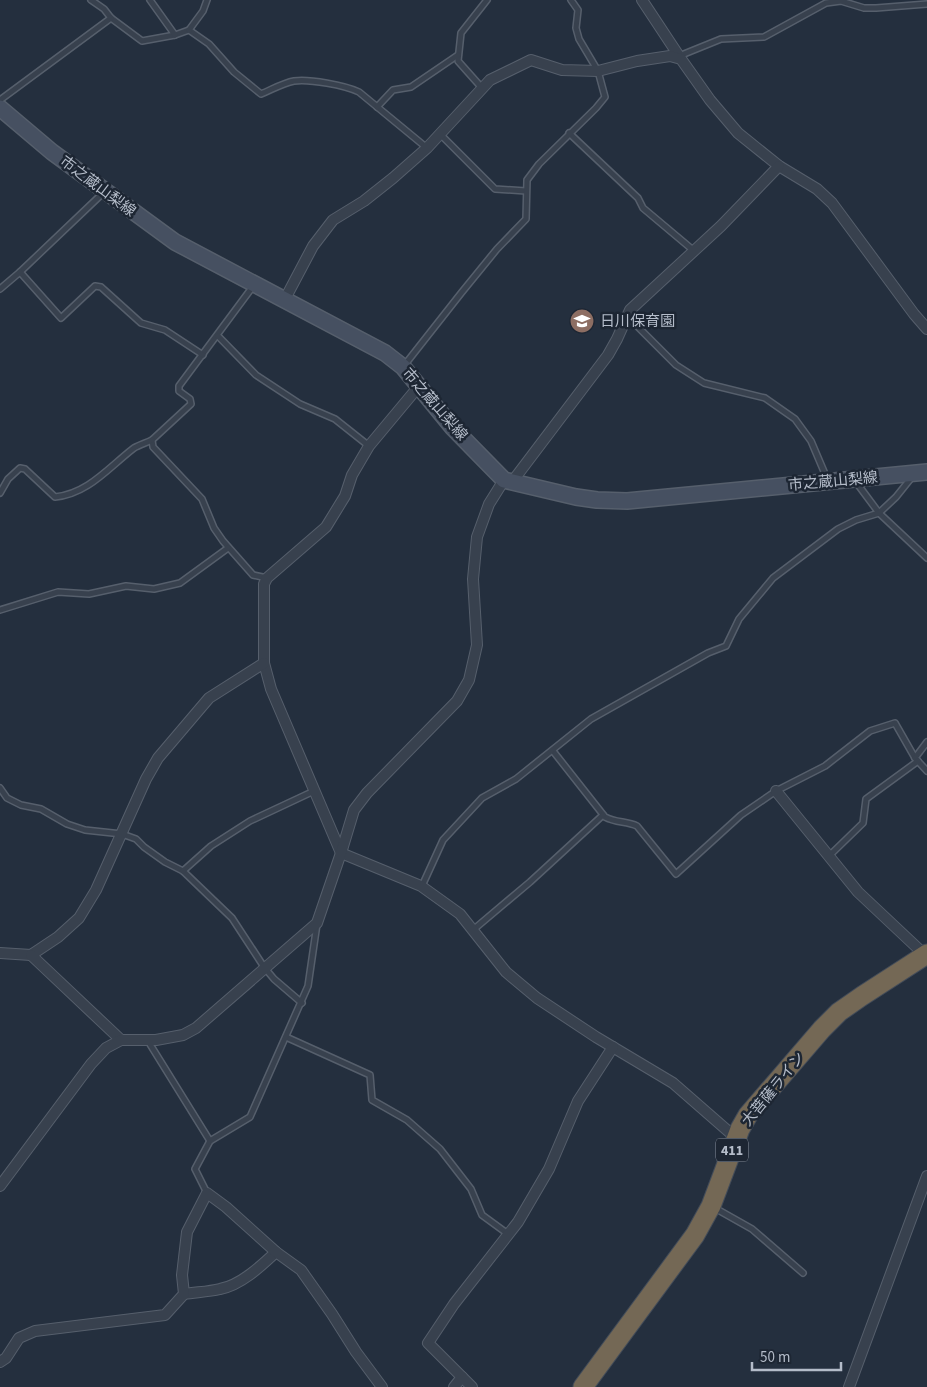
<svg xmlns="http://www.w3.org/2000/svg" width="927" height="1387" font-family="'Source Sans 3','Noto Sans JP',sans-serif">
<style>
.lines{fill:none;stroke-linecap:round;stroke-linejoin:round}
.lane-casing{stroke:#565f6c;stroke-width:8}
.street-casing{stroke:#565f6c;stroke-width:12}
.secondary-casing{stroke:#565f6c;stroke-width:18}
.highway-casing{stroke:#434c59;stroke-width:21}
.lane{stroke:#38414e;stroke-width:5}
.street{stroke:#38414e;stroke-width:10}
.secondary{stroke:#465061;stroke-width:15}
.highway{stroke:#746855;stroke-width:19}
.labels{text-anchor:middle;stroke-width:5;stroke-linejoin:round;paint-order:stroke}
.shield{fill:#1d2633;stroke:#878f9c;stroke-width:1}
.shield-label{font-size:14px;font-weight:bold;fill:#b4bcc9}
.street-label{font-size:15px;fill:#b4bcc9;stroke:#1d2633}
.poi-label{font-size:15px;fill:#b4bcc9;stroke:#1d2633;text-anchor:start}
</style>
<rect width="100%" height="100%" fill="#242f3e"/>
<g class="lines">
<defs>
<g id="lane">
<path d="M91 0 104 9 111 18 142 41 175 35 189 30 209 44 234 72 261 94C271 90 283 83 294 81 310 79 344 85 359 92L427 148"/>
<path d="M150 0 175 35"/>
<path d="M189 30 203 11 207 0"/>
<path d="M679 56 721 39 764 37 826 3 841 1 864 8H876L927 4"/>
<path d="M482 88 458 61 461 33 487 0"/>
<path d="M0 100 111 18"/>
<path d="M377 107 393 90 411 87 458 55"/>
<path d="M569 133 638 198 643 208 693 250"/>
<path d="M440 134 495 189 526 191"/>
<path d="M20 272 103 193"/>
<path d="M254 285 179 386V391L190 399 191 404 152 440 153 447 202 499 214 528 223 541 253 575 267 578"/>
<path d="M0 289 20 272 61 318 95 286 101 287 141 323 165 330 203 355"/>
<path d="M628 317 676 365 704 383 765 398 795 419 811 441 828 481"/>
<path d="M218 336 256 375 300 404 335 419 369 446"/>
<path d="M403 367 462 292 497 249 526 219 527 180 539 164 596 108 605 97 598 71 579 39 576 28 578 10 571 0"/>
<path d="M856 482 879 513 927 558"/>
<path d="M0 493 8 479 20 468 25 469 55 497C88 494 109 467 134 448 139 445 146 443 152 440"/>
<path d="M0 610 58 592 89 594 126 586 154 589 180 583 228 548"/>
<path d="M553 751 605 817C616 823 627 821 637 826L676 874 741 815 776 791 825 766 870 731 895 723 915 758 927 771"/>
<path d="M915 758 927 742"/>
<path d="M0 788 7 798 21 805 41 809 67 824 85 830 122 834 136 839 144 847 165 862 183 871 232 918 264 967 274 979 302 1003"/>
<path d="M829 856 863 823 866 799 918 761"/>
<path d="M183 871 211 846 250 821 314 791"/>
<path d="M422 886 443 840 482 798 516 779 591 719 708 653 726 646 739 619 773 578 838 529 856 520 879 513 896 497 912 477"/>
<path d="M473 930 530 882 603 815"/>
<path d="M286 1037 370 1075 372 1100 407 1120 440 1149 471 1189 482 1215 508 1234"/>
<path d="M148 1041 210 1141"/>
<path d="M207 1193 195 1169 210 1141 250 1117 308 986 317 924"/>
<path d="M713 1207 752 1229 803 1273"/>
</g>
<g id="street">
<path d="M642 0 681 59"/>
<path d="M285 299 313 246 333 220 364 201 393 178 427 148 490 80 531 60 562 70 598 71 637 61 670 56 681 59 710 100 738 133 779 166 817 189 832 203 914 314 927 329"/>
<path d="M419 386 369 446 352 475 345 496 326 527 267 578 264 584V663L271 689 341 853 421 886 460 914 506 972 537 998 596 1037 673 1083 736 1138"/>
<path d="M512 482 608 355 617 339 630 310 721 226 779 166"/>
<path d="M776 791 858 892 925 955"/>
<path d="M0 953 31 955 58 937 79 918 96 890 146 779 158 758 209 698 264 663"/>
<path d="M31 955 121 1040"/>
<path d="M0 1186 91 1064 106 1048 121 1040H156L183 1035 196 1028 317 923 341 853 354 810 367 793 457 701 469 680 477 645 473 579 477 537 489 504 504 480"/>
<path d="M184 1294C196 1292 208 1292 220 1289 241 1285 261 1266 276 1252"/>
<path d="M0 1362 6 1358 19 1338 35 1331 165 1315 184 1294 182 1275 187 1232 207 1193 226 1207 276 1252 301 1270 332 1314 356 1352 382 1387"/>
<path d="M454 1387 462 1377"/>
<path d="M472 1387 428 1343 454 1304 518 1222 549 1169 578 1101 613 1047"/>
<path d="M849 1387 927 1176"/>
</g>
<path id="secondary" d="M0 108 52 152 175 242 385 353 403 367 453 428 504 480 576 497 597 500 627 501 927 472"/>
<path id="highway" d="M583 1387 695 1235 711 1206 740 1129 748 1115 822 1029 839 1012 862 996 927 954"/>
</defs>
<!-- lane casing -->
<use href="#lane" class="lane-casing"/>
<!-- street casing -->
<use href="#street" class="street-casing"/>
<!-- secondary casing -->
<use href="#secondary" class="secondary-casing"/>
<!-- highway casing -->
<use href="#highway" class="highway-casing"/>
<!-- lane -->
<use href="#lane" class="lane"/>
<!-- street -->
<use href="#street" class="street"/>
<!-- secondary -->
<use href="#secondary" class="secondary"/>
<!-- highway -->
<use href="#highway" class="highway"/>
</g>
<!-- icons -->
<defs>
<symbol id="school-disc" viewBox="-11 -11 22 22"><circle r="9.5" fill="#8d6e63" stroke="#1d2633"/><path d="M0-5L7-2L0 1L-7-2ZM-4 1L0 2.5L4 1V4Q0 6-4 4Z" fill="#fff"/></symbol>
</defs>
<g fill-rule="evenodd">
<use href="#school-disc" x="568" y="307" width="28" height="28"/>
</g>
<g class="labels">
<!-- shield labels -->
<rect class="shield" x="716" y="1138.5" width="32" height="23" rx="4"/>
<g class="shield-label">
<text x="732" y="1155">411</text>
</g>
<!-- street labels -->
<g class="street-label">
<text transform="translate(98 186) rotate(37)" y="5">市之蔵山梨線</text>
<text transform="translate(435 404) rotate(49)" y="5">市之蔵山梨線</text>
<text transform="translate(833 481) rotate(-5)" y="5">市之蔵山梨線</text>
<text transform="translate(773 1089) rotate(-51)" y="5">大菩薩ライン</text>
</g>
<!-- poi labels -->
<g class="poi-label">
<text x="600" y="326">日川保育園</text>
</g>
</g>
<!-- scale -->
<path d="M752 1362v8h89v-8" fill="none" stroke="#b4bcc9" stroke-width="2.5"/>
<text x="760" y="1362" font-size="15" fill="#b4bcc9" stroke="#1d2633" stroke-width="4" paint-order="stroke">50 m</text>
</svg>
